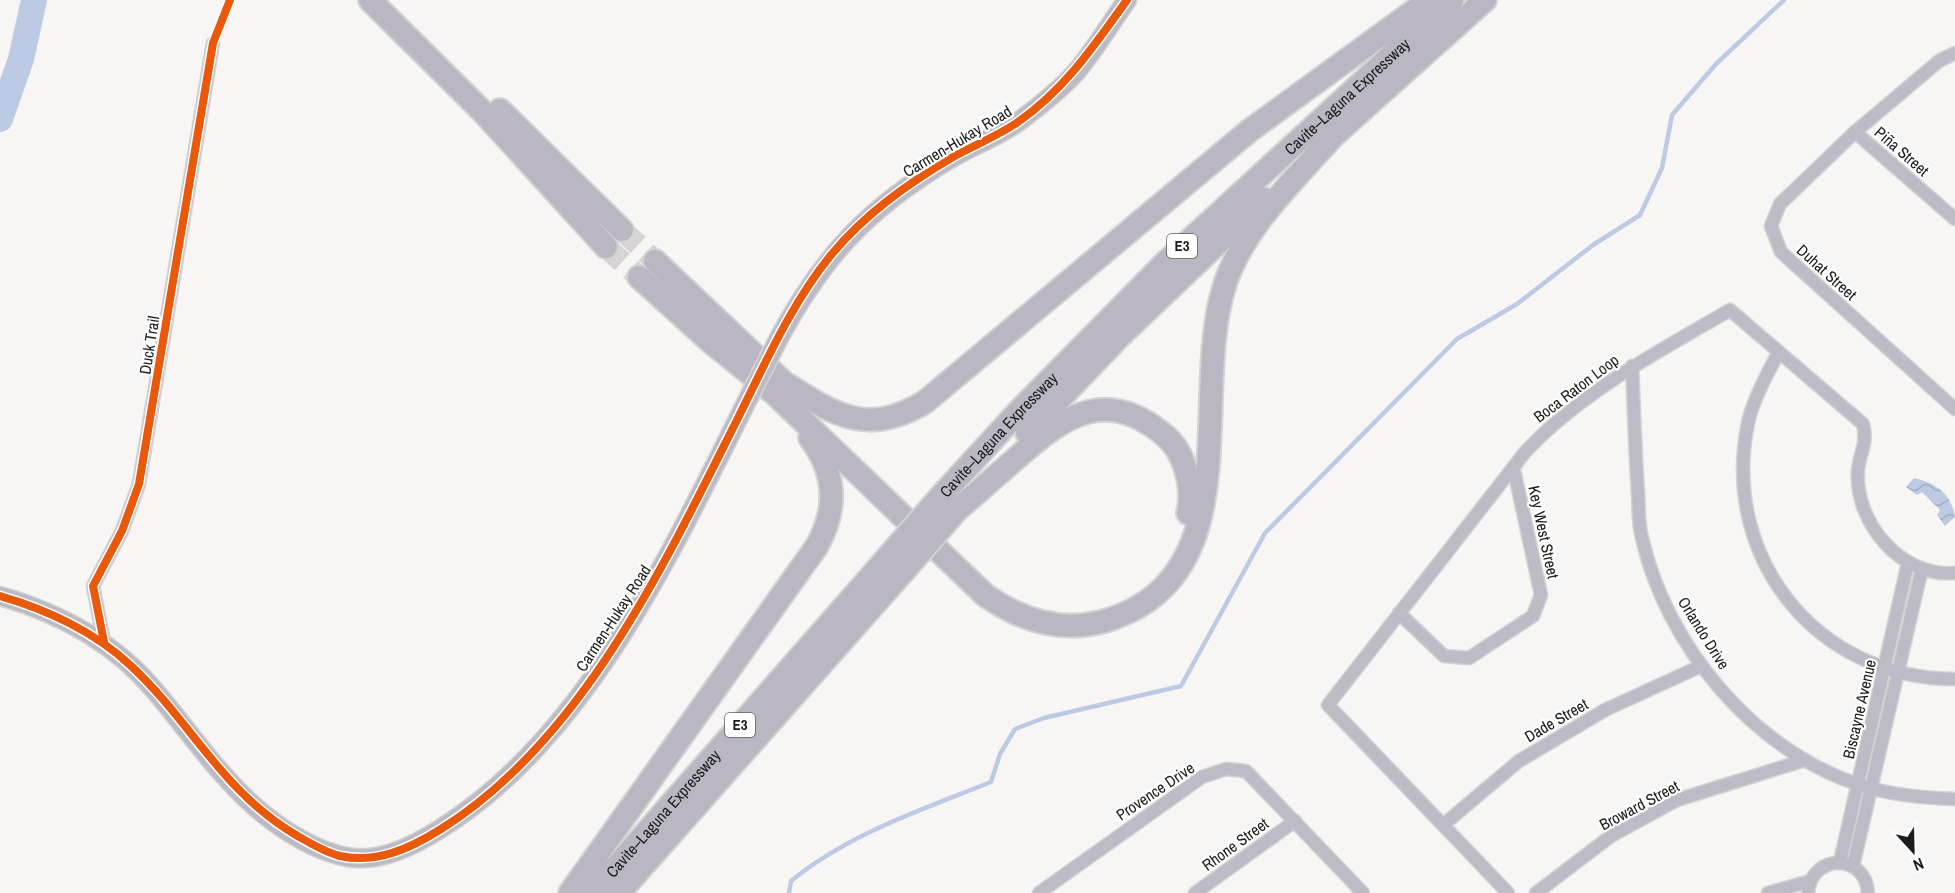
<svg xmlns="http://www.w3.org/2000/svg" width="1955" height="893" font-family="'Archivo Narrow',sans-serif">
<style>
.water{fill:url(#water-waves)}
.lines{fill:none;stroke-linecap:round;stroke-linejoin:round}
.stream{stroke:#bdcae4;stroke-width:4.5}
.river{stroke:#bdcae4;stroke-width:26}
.highway-tunnel{stroke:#d7d5d4;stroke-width:22;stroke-dasharray:22 11;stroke-linecap:butt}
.street-casing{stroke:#d4d3d3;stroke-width:15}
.secondary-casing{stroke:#d4d3d3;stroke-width:21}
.highway-casing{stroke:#d4d3d3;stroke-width:26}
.street{stroke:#bdbbc6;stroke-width:12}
.secondary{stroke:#bcbac5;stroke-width:18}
.highway{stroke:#bab7c2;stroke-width:22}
.secondary-bridge-casing{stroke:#d4d3d3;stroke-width:21;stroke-linecap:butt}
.highway-bridge-casing{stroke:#d4d3d3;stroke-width:26;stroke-linecap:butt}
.secondary-bridge{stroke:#bcbac5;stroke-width:18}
.highway-bridge{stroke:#bab7c2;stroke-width:22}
.cycleway-casing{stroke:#fff;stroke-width:11}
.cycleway{stroke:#e8590c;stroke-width:8}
.labels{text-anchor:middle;stroke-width:4.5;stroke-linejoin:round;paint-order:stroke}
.shield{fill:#fff;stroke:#605f5f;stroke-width:1.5}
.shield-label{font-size:15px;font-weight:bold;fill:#1c1b1a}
.street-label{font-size:16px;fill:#1c1b1a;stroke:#fff}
</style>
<defs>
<pattern id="water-waves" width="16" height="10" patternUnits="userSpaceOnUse" patternTransform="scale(1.5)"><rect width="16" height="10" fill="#bdcae4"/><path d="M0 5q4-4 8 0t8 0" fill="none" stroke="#a2adc3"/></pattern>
</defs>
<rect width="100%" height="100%" fill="#f8f6f5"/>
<!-- water -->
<path class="water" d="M1914 478C1936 484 1951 492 1955 517L1945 526 1937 515 1940 510 1922 492 1917 495 1906 487Z"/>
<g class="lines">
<!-- stream -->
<path class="stream" d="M789 893 791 881C848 834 923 809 991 782L1000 754 1015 729 1044 718 1181 686 1265 533 1457 339 1517 304 1593 245 1640 215 1662 168 1672 115 1716 64 1784 0"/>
<!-- river -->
<path class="river" d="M0 119 21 59 34 0"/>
<!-- highway-tunnel -->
<g class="highway-tunnel">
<path d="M622 230 655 261"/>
<path d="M606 247 639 277"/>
</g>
<defs>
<g id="street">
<path d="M1955 53 1939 61 1855 132 1780 204 1771 226 1781 252 1955 409"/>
<path d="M1855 132 1955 219"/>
<path d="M1779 352C1769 370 1752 403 1748 423 1720 558 1817 679 1955 679"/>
<path d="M1632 366C1634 408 1635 451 1638 493 1639 507 1638 524 1642 538 1666 644 1752 749 1857 784 1888 795 1922 798 1955 799"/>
<path d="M1399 613 1444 656 1469 658 1533 616 1541 595 1514 470"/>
<path d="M104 642 93 586 122 531 139 484 213 43"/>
<path d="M1443 825 1519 761 1605 710 1701 666"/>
<path d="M1840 862 1908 563"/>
<path d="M1853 866 1922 568"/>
<path d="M1039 893 1202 777 1226 769 1246 771 1363 893"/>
<path d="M1195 893 1295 821"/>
<path d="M1508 893 1328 705 1526 451C1583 391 1659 351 1730 310L1863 424C1868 444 1860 451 1858 470 1854 522 1901 578 1955 573"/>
<path d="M1536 893 1611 836 1677 800 1805 760"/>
<path d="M1768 893 1810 881"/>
<path d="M1808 893C1811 853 1866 853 1868 893"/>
</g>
<g id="secondary">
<path d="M779 338C824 255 868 208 950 159 972 146 997 137 1018 122 1037 108 1061 89 1077 71 1095 49 1111 23 1127 0"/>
<path d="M0 596C59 613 115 643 155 691 188 730 216 772 254 806 280 829 318 854 354 858 384 861 415 845 440 829 588 737 673 548 749 397"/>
</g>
<g id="highway">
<path d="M370 0 484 113 606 247"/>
<path d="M500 110 622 230"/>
<path d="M1323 145 1485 0"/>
<path d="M655 261 781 380"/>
<path d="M639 277 712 343 775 394 985 595C1022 621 1063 634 1108 620 1252 574 1189 394 1225 284 1244 226 1294 181 1334 135"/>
<path d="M783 382C835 415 867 437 925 402L1249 131 1429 0"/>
<path d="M1027 433 1121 335 1264 199"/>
<path id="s1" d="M941 496 1018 412 1166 262 1452 0"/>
<path d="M957 510C978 492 998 474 1019 456 1066 414 1107 388 1163 434 1185 451 1194 487 1188 513"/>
<path d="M570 893 817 546C838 508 836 473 810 438"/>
<path id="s2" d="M593 893 887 558"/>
<path d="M619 893 903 572"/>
</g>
</defs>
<!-- street casing -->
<use href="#street" class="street-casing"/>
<!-- secondary casing -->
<use href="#secondary" class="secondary-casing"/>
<!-- highway casing -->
<use href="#highway" class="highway-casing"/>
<!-- street -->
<use href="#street" class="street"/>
<!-- secondary -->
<use href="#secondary" class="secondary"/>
<!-- highway -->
<use href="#highway" class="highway"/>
<defs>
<path id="secondary-bridge" d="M749 397 779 338"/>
<g id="highway-bridge">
<path d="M887 558 941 496"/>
<path d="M903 572 957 510"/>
</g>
</defs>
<!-- secondary-bridge casing -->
<use href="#secondary-bridge" class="secondary-bridge-casing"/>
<!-- highway-bridge casing -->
<use href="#highway-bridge" class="highway-bridge-casing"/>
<!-- secondary-bridge -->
<use href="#secondary-bridge" class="secondary-bridge"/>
<!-- highway-bridge -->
<use href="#highway-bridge" class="highway-bridge"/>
<defs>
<g id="cycleway">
<path d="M0 596C46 609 95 632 130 665 190 720 222 792 296 835 310 843 324 852 340 856 377 864 411 848 441 829 582 741 665 563 737 420 765 364 791 304 831 255 865 214 907 184 953 157 974 145 998 136 1018 122 1065 89 1094 46 1127 0"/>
<path d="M104 642 93 586 122 531 139 484 213 43 230 0"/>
</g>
</defs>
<!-- cycleway casing -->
<use href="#cycleway" class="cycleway-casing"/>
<!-- cycleway -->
<use href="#cycleway" class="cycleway"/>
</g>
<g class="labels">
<!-- shield labels -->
<g class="shield">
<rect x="1167" y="234" width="30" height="24" rx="4.5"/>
<rect x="725" y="713" width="30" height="24" rx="4.5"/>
</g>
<g class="shield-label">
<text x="1182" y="251">E3</text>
<text x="740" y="730">E3</text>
</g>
<!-- street labels -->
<g class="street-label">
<text dy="6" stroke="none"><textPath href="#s1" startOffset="570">Cavite–Laguna Expressway</textPath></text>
<text transform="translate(957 141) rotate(-31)" y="6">Carmen-Hukay Road</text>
<text transform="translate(1902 151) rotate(41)" y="6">Piña Street</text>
<text transform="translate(1827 272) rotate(42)" y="6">Duhat Street</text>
<text transform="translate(149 345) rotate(-81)" y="6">Duck Trail</text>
<text transform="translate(1576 388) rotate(-37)" y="6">Boca Raton Loop</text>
<text dy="6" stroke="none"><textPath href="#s1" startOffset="84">Cavite–Laguna Expressway</textPath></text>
<text transform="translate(1544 532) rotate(78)" y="6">Key West Street</text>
<text transform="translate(613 618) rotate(-57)" y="6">Carmen-Hukay Road</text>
<text transform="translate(1704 633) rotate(58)" y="6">Orlando Drive</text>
<text transform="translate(1859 709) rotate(-77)" y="6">Biscayne Avenue</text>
<text transform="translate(1556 720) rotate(-30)" y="6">Dade Street</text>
<text transform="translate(1155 791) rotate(-34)" y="6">Provence Drive</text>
<text transform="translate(1639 805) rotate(-28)" y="6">Broward Street</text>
<text dy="6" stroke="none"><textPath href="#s2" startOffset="106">Cavite–Laguna Expressway</textPath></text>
<text transform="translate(1235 844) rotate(-36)" y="6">Rhone Street</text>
</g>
</g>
<!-- north arrow -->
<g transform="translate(1913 851) rotate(158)" stroke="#ffffff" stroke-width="4.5" paint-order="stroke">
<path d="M0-4.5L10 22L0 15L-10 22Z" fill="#1c1b1a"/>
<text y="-9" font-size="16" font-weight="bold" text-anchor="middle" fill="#1c1b1a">N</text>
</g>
</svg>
